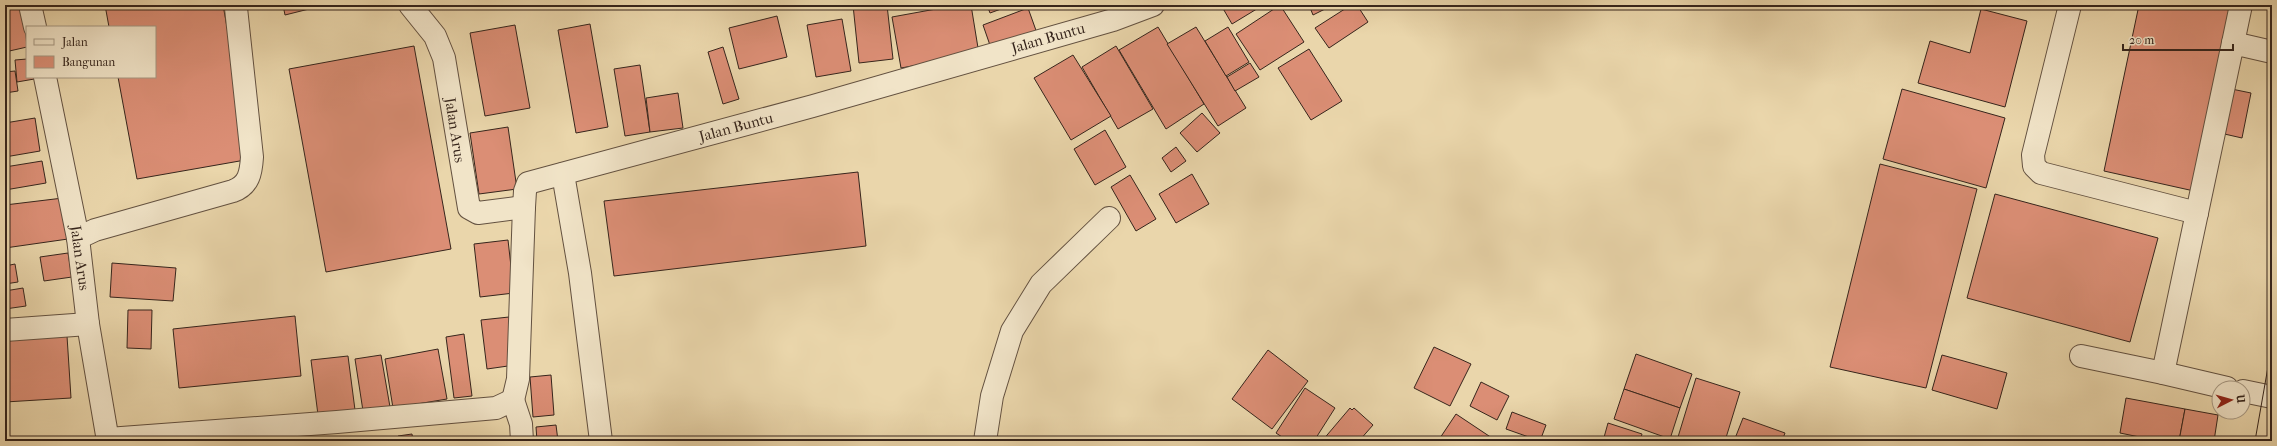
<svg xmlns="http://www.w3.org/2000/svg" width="2277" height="446" font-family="'IM FELL French Canon',serif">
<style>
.building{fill:#db8e75;stroke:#36251c}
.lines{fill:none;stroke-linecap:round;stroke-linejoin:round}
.minor-casing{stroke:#635140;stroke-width:24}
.minor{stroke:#f1e4c8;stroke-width:22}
.tram{stroke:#36251c;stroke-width:1}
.labels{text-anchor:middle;stroke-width:4;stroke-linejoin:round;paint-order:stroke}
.street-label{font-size:15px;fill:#36251c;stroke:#f1e4c8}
</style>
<rect width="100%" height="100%" fill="#ead6ab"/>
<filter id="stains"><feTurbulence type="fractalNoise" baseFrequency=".005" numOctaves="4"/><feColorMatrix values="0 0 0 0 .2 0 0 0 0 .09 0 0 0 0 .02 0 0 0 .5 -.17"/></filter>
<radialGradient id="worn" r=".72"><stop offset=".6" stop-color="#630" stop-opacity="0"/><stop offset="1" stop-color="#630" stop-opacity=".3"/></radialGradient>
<!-- building -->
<g class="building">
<path d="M5 5H23L27 47 5 52Z"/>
<path d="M105 5H223L251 159 137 179 118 77H155V27H109Z"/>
<path d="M283 5H325L285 15Z"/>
<path d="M853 5H887L893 59 859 63Z"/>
<path d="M958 5H971L979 54 901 68 892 17Z"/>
<path d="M987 5H1012L990 13Z"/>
<path d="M1069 5H1081L1071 9Z"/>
<path d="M1221 5H1259L1260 7 1232 24Z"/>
<path d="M1280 5 1304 42 1260 70 1236 34Z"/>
<path d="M1309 5H1333L1313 15Z"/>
<path d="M1351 5H1357L1368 22 1329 48 1315 28Z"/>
<path d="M2139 5H2234L2194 191 2104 171Z"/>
<path d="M1028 8 1038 36 992 51 983 25Z"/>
<path d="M1981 9 2027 21 2005 107 1918 83 1930 41 1970 53Z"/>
<path d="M777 16 787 57 739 69 729 28Z"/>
<path d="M842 19 851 71 816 77 807 25Z"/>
<path d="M590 24 608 127 576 133 558 30Z"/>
<path d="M515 25 530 108 485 116 470 33Z"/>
<path d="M1158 27 1204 104 1166 129 1119 50Z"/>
<path d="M1196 27 1246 108 1218 126 1167 44Z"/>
<path d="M1228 27 1249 62 1226 76 1205 41Z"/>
<path d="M414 46 451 249 326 272 289 69Z"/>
<path d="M1116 46 1153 109 1118 129 1082 67Z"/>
<path d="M723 47 739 99 723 104 708 52Z"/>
<path d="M1309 49 1342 101 1311 120 1278 68Z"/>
<path d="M1073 55 1111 116 1071 140 1034 78Z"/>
<path d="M27 59V77L40 78 17 82 15 60Z"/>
<path d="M1250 63 1259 77 1235 91 1227 77Z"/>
<path d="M640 65 650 132 625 136 614 69Z"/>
<path d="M15 71 18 91 5 93V72Z"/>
<path d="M2217 86 2251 93 2242 138 2207 130Z"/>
<path d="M1902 89 2005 118 1986 188 1883 159Z"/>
<path d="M678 93 683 128 650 132 646 98Z"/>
<path d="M1202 113 1220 133 1197 152 1180 133Z"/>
<path d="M35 118 40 151 5 157V123Z"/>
<path d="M508 127 517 189 479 194 470 133Z"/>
<path d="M1105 130 1126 167 1095 185 1074 149Z"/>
<path d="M1176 147 1186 161 1171 172 1162 158Z"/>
<path d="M42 161 46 183 5 190V167Z"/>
<path d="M1880 164 1977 189 1926 388 1830 367Z"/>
<path d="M858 172 866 246 614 276 604 201Z"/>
<path d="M1192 174 1209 204 1176 223 1159 194Z"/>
<path d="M1130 175 1156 219 1136 231 1111 187Z"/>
<path d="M1995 194 2158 238 2130 342 1967 298Z"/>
<path d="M63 198 68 239 5 248V205Z"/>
<path d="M508 240 514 293 480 297 474 244Z"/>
<path d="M68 253 72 277 44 281 40 257Z"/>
<path d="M112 263 176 268 173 301 110 297Z"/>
<path d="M15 264 18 282 5 284V266Z"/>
<path d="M23 288 26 306 5 309V291Z"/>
<path d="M128 310H152L151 349 127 348Z"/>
<path d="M295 316 301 376 179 388 173 329Z"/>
<path d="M509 317 515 365 487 369 481 320Z"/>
<path d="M464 334 472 396 454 398 446 337Z"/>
<path d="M67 336 71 398 5 402V340Z"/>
<path d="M1434 347 1471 364 1450 406 1414 388Z"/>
<path d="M438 349 447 399 393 408 385 359Z"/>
<path d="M1268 350 1308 381 1272 429 1232 399Z"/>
<path d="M1636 354 1692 374 1680 408 1624 389Z"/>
<path d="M381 355 390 407 363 411 355 359Z"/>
<path d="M1942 355 2007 373 1997 409 1932 390Z"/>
<path d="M348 356 355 410 318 415 311 360Z"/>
<path d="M551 375 554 415 533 417 530 377Z"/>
<path d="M1696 378 1740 392 1725 441H1693L1678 437Z"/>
<path d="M1481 382 1509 396 1497 420 1470 406Z"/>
<path d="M1305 388 1335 408 1314 441H1288L1276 433Z"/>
<path d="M1624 389 1680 408 1670 439 1614 419Z"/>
<path d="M2126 398 2185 409 2179 441H2159L2120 433Z"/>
<path d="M1350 408 1352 410 1354 408 1373 425 1359 441H1341L1338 439 1336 441H1322Z"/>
<path d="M2185 409 2218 415 2214 441H2179Z"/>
<path d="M1512 412 1546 425 1540 441 1506 429Z"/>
<path d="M1456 414 1492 438 1491 441H1438Z"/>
<path d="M1743 418 1785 433 1782 441H1734Z"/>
<path d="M1608 423 1642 434 1640 441H1603Z"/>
<path d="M556 425 558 441H537L536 427Z"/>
<path d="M412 434 413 441H398V436Z"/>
</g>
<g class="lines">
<defs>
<g id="minor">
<path d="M30 5 35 27"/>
<path d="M410 5 435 36 444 58 469 208 478 213 524 207"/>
<path d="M2070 5 2033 155 2034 166 2041 173 2197 213"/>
<path d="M2233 43 2241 5"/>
<path d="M45 77 78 238 88 324 108 441"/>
<path d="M563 174 580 273 601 441"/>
<path d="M78 238 95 230 233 191C249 185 251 173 252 157L236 8"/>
<path d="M5 330 88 324"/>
<path d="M2081 356 2163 373 2233 43 2272 52"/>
<path d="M2163 373 2227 388"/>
<path d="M2243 391 2272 397"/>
<path d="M513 400 518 379 524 207 525 191 528 183 813 106 1113 20 1153 5"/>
<path d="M513 400 521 424 522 441"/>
<path d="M108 439 337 422 496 408 513 400"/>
<path d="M985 441 992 396 1012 331 1041 284 1109 218"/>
</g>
</defs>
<!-- minor casing -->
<use href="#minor" class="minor-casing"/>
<!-- minor -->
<use href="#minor" class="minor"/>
<!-- tram -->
<path class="tram" d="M2255 441 2272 344"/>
</g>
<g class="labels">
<!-- street labels -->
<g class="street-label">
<text transform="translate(1048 38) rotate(-16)" y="5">Jalan Buntu</text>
<text transform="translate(736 127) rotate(-15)" y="5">Jalan Buntu</text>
<text transform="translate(455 130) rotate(81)" y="5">Jalan Arus</text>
<text transform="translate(80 258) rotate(82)" y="5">Jalan Arus</text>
</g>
</g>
<!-- margin -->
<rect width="2277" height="446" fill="none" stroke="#ead6ab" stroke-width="20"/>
<rect x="6" y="6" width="2265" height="434" fill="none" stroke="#36251c" stroke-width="2"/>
<rect x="10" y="10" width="2257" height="426" fill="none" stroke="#36251c"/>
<!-- legend -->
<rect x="26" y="26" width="130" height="52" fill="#f1e4c8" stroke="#a69883"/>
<rect x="34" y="39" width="20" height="6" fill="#f1e4c8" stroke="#a69883"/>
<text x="62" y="46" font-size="12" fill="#36251c">Jalan</text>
<rect x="34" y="56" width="20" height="12" fill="#db8e75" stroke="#a69883"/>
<text x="62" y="66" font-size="12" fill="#36251c">Bangunan</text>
<!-- north arrow -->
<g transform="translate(2231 400) rotate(84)"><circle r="19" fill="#f1e4c8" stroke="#a69883"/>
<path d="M0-3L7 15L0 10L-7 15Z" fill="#8f2418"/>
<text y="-6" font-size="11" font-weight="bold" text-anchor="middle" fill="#36251c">U</text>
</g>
<!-- scale -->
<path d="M2123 44v6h110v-6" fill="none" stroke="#36251c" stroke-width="2"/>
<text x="2129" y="44" font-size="12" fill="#36251c" stroke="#f1e4c8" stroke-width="3" paint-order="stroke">20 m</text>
<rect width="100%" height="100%" filter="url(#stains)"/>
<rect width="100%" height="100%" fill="url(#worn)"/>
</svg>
